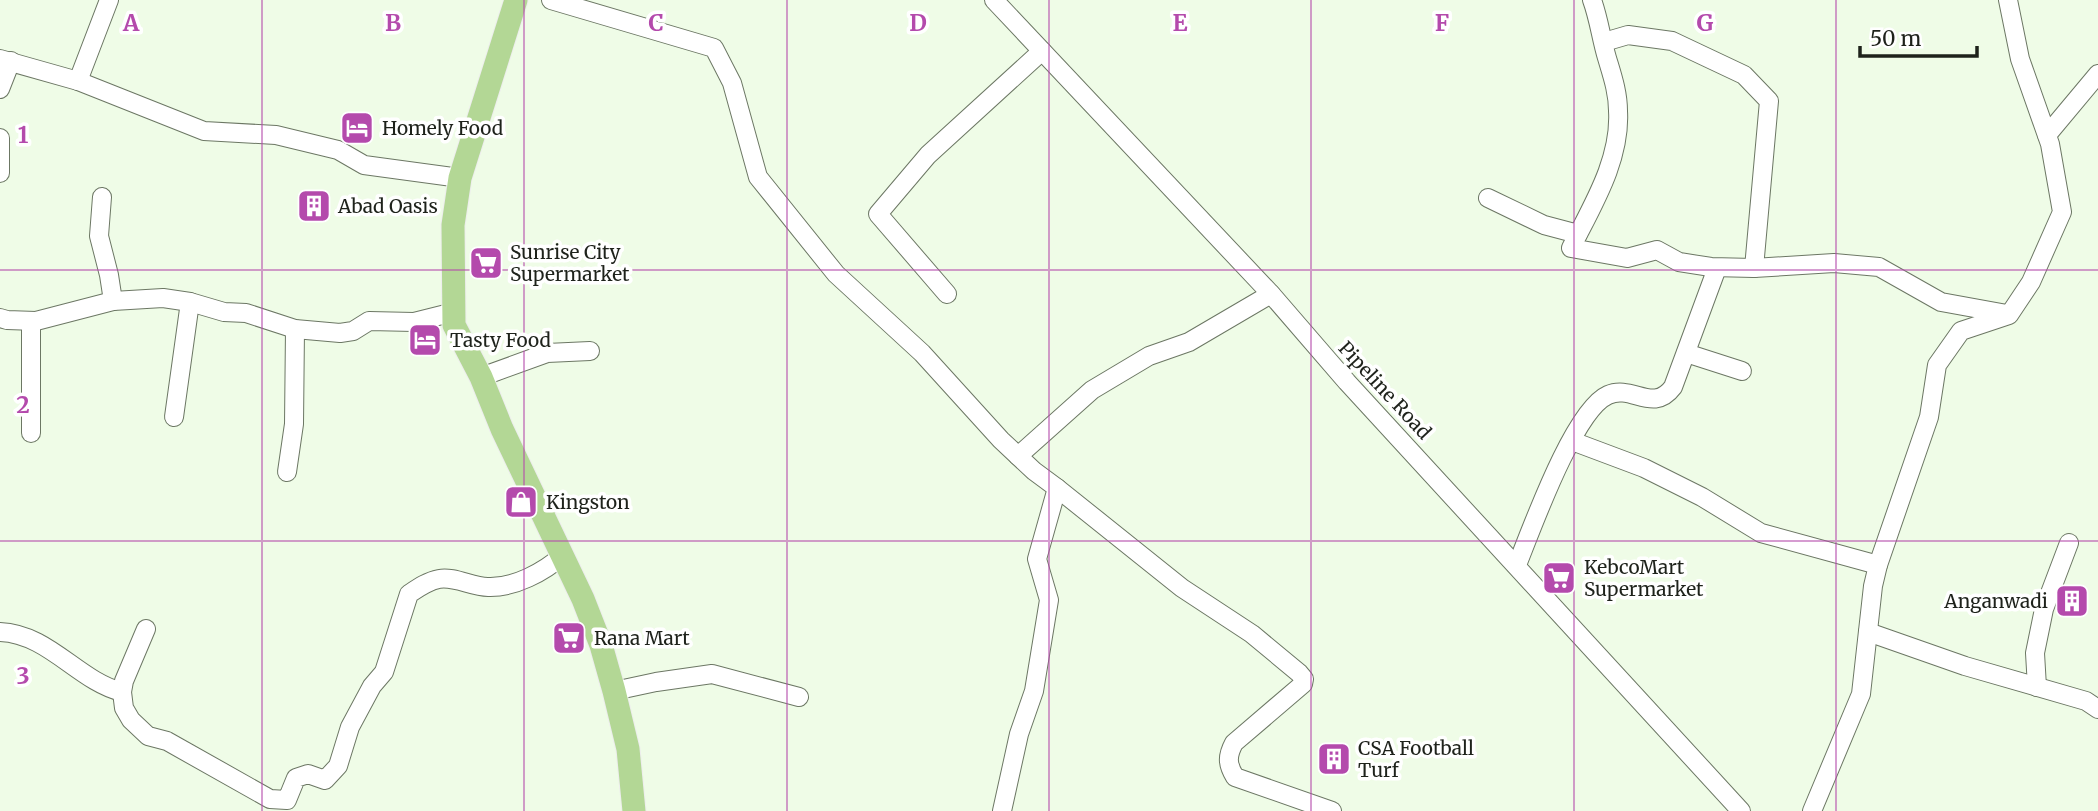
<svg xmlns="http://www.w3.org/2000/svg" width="2098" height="811" font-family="Merriweather,serif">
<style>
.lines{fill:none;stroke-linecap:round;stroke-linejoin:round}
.minor-casing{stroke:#6c7764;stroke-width:20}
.major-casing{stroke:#ededed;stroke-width:25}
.minor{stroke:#fff;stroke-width:18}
.major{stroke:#b3d795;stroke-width:23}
.grid{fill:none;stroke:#b44aac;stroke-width:2;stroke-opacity:0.55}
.labels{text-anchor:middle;stroke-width:7;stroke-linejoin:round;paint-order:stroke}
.poi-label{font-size:19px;fill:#1e221b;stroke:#fff;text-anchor:start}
.street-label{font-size:19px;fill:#1e221b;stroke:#fff}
.grid-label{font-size:23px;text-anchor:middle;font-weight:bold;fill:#b44aac;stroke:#fff;stroke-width:7;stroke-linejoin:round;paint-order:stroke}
</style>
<rect width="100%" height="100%" fill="#effce7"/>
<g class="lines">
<defs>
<g id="minor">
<path d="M551 0 714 48 732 83 758 177 836 274 922 353 1001 440 1034 471 1057 488 1037 559 1049 600 1034 691 1019 734 1002 811"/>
<path d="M994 0 1271 294 1347 382 1741 811"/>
<path d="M1592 0C1599 19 1601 38 1607 58 1612 75 1618 92 1618 111 1621 160 1592 206 1571 248L1627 258 1657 250 1679 262 1711 267 1754 268 1834 263 1879 267 1941 302 2007 314"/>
<path d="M1604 42 1628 35 1672 41 1744 75 1769 101 1754 268"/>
<path d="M0 59 78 81 204 131 276 135 338 150 364 165 460 178"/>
<path d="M78 81 109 0"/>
<path d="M0 89 11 61"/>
<path d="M2047 135 2098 74"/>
<path d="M0 138V173"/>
<path d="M102 197 99 236 109 275 113 301"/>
<path d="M1488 198 1544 225 1578 234"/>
<path d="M947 294 878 214 928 155 1042 51"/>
<path d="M0 318 7 320 36 321 113 301 163 298 190 302 224 312 246 313 295 329 340 333 353 331 369 321 414 322 454 312"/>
<path d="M31 321V433"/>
<path d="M1686 353 1742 371"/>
<path d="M481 377 547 353 590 351"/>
<path d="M174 417 190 302"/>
<path d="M1572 441 1644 468 1702 497 1761 533 1878 565"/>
<path d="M1018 456 1092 390 1149 356 1189 342 1271 294"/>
<path d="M287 472 294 424 295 329"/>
<path d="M1057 488 1182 588 1252 634 1299 673 1304 679 1303 684 1234 743C1227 756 1227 764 1235 777L1332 811"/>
<path d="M1517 565C1532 528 1574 410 1608 395 1632 384 1653 414 1673 387L1717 268"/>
<path d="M146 629 124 681 122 692 124 708 131 720 148 736 167 741 270 799 287 800 296 778 308 774 325 780 338 766 350 727 372 686 384 672 409 594C418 588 428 581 439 579 454 576 472 587 488 587 514 588 544 572 563 555"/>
<path d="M0 632C49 634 78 681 122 692"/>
<path d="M1868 632 1965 666 2086 701 2098 709"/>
<path d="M2037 687 2035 653 2044 609 2069 543"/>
<path d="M614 691 656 682 712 674 799 697"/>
<path d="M1812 811 1861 694 1873 586 1878 565 1929 417 1937 365 1961 331 2009 315 2031 282 2062 212 2050 144 2020 59 2008 0"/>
</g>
<path id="major" d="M516 0 460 178 453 225 454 325 481 377 502 429 583 599 601 645 614 691 628 749 634 811"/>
</defs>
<!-- minor casing -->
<use href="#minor" class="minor-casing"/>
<!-- major casing -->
<use href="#major" class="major-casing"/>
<!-- minor -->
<use href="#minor" class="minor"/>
<!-- major -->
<use href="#major" class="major"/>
</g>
<!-- grid -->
<path class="grid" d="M262 0V811M524 0V811M787 0V811M1049 0V811M1311 0V811M1574 0V811M1836 0V811M0 270H2098M0 541H2098"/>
<!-- icons -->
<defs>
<symbol id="hotel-square" viewBox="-11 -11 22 22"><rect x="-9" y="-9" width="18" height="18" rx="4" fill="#b44aac" stroke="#fff"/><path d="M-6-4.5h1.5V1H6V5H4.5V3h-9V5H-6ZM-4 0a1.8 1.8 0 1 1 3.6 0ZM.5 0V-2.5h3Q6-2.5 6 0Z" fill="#fff"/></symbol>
<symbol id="building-square" viewBox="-11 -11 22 22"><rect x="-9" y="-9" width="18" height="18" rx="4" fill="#b44aac" stroke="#fff"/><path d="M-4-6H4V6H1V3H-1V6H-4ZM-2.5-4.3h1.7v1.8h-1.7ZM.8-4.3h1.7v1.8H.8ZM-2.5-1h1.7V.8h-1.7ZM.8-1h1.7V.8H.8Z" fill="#fff"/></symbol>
<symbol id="supermarket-square" viewBox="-11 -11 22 22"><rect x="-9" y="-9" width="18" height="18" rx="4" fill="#b44aac" stroke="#fff"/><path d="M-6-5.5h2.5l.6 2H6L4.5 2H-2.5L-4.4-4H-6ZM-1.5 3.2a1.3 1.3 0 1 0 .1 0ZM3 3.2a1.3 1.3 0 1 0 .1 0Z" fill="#fff"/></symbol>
<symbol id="shop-square" viewBox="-11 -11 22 22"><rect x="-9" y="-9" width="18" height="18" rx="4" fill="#b44aac" stroke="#fff"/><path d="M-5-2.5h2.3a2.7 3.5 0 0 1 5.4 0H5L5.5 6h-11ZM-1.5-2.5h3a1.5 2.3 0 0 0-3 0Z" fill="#fff"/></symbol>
</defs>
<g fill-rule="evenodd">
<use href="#hotel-square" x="338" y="109" width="38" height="38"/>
<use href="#building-square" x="295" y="187" width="38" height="38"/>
<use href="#supermarket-square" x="467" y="244" width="38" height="38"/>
<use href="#hotel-square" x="406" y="321" width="38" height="38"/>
<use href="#shop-square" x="502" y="483" width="38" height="38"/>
<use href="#supermarket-square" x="1540" y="559" width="38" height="38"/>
<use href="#building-square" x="2053" y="582" width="38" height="38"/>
<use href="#supermarket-square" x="550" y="619" width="38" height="38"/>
<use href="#building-square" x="1315" y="740" width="38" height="38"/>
</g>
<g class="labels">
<!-- poi labels -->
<g class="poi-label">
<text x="382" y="135">Homely Food</text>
<text x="338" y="213">Abad Oasis</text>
<text x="510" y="259">Sunrise City<tspan x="510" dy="22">Supermarket</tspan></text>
<text x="450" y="347">Tasty Food</text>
<text x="546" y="509">Kingston</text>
<text x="1584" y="574">KebcoMart<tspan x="1584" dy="22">Supermarket</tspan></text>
<text x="2048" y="608" text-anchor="end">Anganwadi</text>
<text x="594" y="645">Rana Mart</text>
<text x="1358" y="755">CSA Football<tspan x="1358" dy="22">Turf</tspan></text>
</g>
<!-- street labels -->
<g class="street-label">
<text transform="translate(1385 390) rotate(47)" y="7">Pipeline Road</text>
</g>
</g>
<g class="grid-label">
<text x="131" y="31">A</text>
<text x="393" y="31">B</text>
<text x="656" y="31">C</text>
<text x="918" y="31">D</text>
<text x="1180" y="31">E</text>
<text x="1442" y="31">F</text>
<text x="1705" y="31">G</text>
<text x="23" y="143">1</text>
<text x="23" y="413">2</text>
<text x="23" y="684">3</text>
</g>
<!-- scale -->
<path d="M1860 46v10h117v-10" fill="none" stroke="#1e221b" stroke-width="3.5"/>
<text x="1870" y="46" font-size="21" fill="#1e221b" stroke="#ffffff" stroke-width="5" paint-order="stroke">50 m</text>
</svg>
